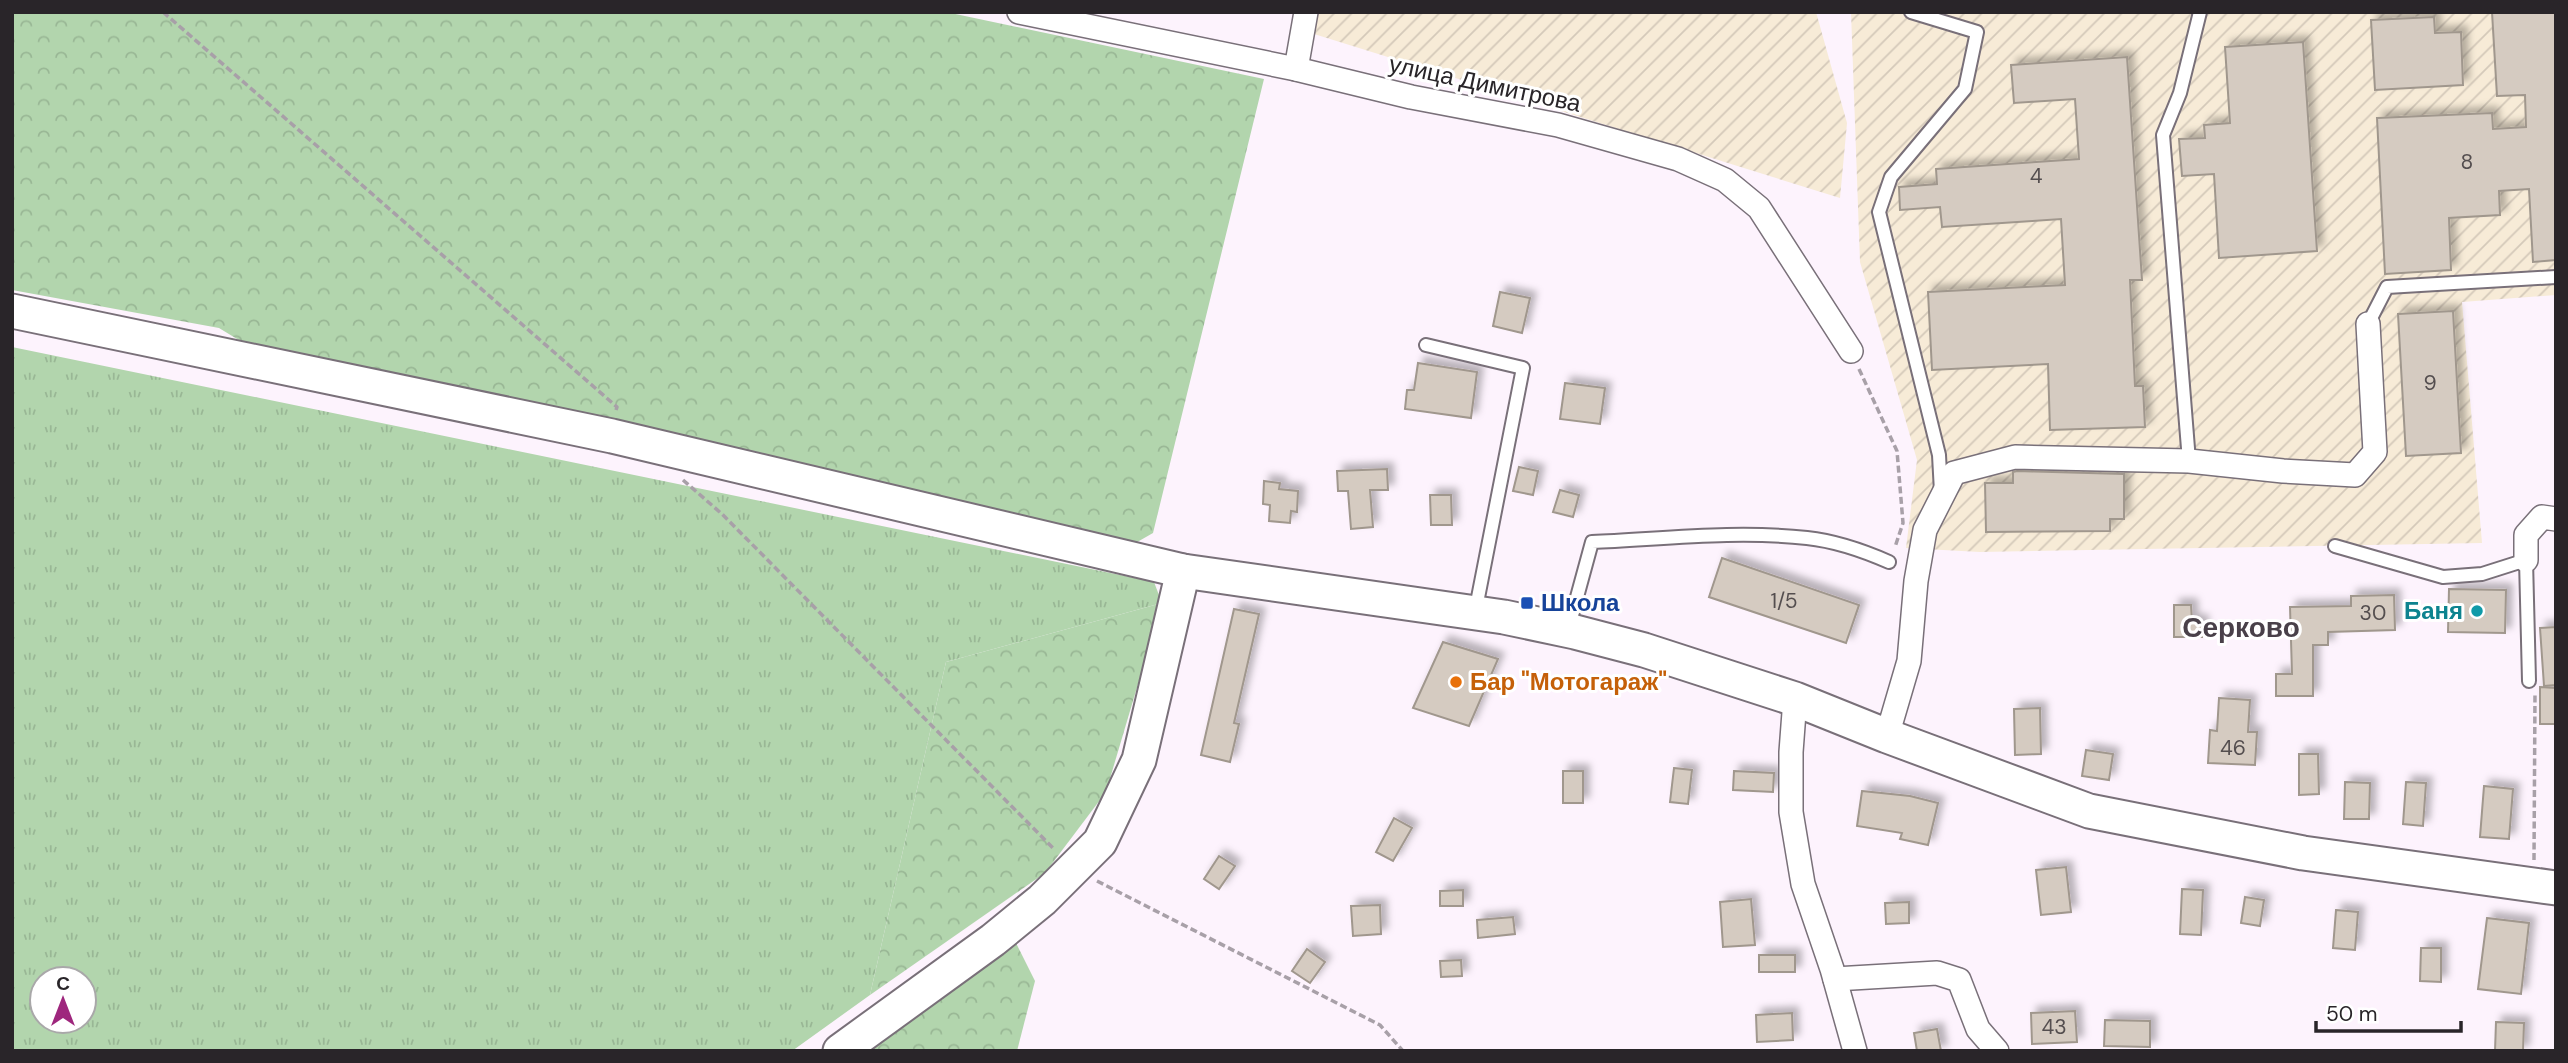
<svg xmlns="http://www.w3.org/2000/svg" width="2568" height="1063" font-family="'DM Sans',sans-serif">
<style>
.industrial{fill:url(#industrial-furrows)}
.grass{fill:url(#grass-tufts);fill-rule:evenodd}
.forest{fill:url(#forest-crowns)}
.building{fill:#d5cbc1;stroke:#a0978d;stroke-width:2;filter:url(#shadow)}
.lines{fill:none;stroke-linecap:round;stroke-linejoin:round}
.lane-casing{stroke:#797079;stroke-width:16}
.street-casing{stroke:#797079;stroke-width:26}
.secondary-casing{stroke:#797079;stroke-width:37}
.path{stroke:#a8a0a8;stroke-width:3.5;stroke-dasharray:7 3.5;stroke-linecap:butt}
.lane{stroke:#fff;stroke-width:12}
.street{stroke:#fff;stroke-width:23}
.secondary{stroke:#fff;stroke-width:33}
.transit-dot{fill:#1a4fb4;stroke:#fff;stroke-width:2.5}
.culture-dot{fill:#0f9aa8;stroke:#fff;stroke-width:2.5}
.food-dot{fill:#e8710a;stroke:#fff;stroke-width:2.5}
.labels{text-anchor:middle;stroke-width:6;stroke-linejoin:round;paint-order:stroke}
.number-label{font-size:21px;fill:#544e4f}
.street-label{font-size:24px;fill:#292529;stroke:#fff}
.transit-label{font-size:24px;font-weight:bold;fill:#164399;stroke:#fff;text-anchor:start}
.culture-label{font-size:24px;font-weight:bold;fill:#0d838f;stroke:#fff;text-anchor:end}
.food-label{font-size:24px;font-weight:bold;fill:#c56008;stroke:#fff;text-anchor:start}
.quarter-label{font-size:28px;font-weight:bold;fill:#494049;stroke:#fff}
</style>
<defs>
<pattern id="industrial-furrows" width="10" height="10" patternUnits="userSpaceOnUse" patternTransform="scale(1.75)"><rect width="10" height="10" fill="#f7ebd7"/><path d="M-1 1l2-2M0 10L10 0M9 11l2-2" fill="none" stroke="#d4c9b9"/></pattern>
<pattern id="grass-tufts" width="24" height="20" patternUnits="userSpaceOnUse" patternTransform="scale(1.75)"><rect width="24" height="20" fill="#b2d5ad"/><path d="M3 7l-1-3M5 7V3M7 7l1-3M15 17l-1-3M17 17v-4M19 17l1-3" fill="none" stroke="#99b795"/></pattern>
<pattern id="forest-crowns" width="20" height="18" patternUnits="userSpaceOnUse" patternTransform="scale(1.75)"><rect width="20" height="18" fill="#b2d5ad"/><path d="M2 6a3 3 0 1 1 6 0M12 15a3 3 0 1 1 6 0" fill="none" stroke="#99b795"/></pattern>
<filter id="shadow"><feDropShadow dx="6" dy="-6" stdDeviation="3.5" flood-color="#0004"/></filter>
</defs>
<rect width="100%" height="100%" fill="#fdf3fd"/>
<!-- industrial -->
<g class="industrial">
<path d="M1319 12H1816L1847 123 1840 198 1314 34Z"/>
<path d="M1851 12H2556V295L2462 302 2482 543 1980 552 1906 548 1917 460 1860 262Z"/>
</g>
<!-- grass -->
<path class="grass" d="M12 347 1154 582 1162 603 946 662 870 995 792 1051H12ZM42 979H84V1021H42Z"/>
<!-- forest -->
<g class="forest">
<path d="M12 12H946L1264 79 1153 533 1118 553 242 342 219 328 12 290Z"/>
<path d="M1162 603 1106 792 1045 873 870 995 946 662Z"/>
<path d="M1016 943 1035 981 1017 1051H855Z"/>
</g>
<!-- building -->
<g class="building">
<path d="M2492 12H2556V260L2533 262 2529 189 2499 191 2500 215 2449 218 2451 270 2385 274 2377 118 2492 113 2493 129 2526 127 2525 95 2497 96Z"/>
<path d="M2434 17 2435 33 2461 32 2463 85 2375 90 2371 20Z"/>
<path d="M2303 42 2317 251 2219 258 2214 174 2182 176 2179 139 2205 138 2204 125 2230 123 2225 47Z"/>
<path d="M2127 57 2142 280H2130L2135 386H2143L2145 427 2050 430 2048 364 1932 370 1928 292 2065 285 2061 219 1942 227 1940 207 1900 210 1899 187 1937 184 1936 169 2079 159 2075 99 2014 103 2011 65Z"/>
<path d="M1500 292 1530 298 1522 333 1493 326Z"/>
<path d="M2453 311 2461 453 2406 456 2398 314Z"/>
<path d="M1418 363 1477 372 1471 418 1405 409 1407 390H1414Z"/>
<path d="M1565 383 1605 388 1600 424 1560 419Z"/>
<path d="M1519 467 1538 471 1533 495 1513 491Z"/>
<path d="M1387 469 1388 490H1370L1373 527 1351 529 1348 491H1338L1337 471Z"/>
<path d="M2017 471 2124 474V519H2110V531L1986 532 1985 483H2013V472Z"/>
<path d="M1264 481 1280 483 1279 489 1298 491 1297 512 1291 511 1290 523 1269 521 1270 505 1263 504Z"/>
<path d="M1560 490 1579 495 1573 517 1553 512Z"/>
<path d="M1430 495H1451L1452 525H1431Z"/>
<path d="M1722 558 1859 605 1846 643 1709 597Z"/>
<path d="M2449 589 2506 590 2505 633 2448 632Z"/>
<path d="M2394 595 2395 630 2328 632V645H2313V696H2276V674H2292L2290 607 2351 606V596Z"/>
<path d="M2174 605H2191L2192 621H2202V637H2174Z"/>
<path d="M1234 609 1259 614 1234 723 1239 724 1230 762 1201 755Z"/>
<path d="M2556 627V685L2544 686 2540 628Z"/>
<path d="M1443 642 1498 659 1469 726 1413 708Z"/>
<path d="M2540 687 2556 688V724H2540Z"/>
<path d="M2219 698 2250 700 2248 732H2257L2255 765 2208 763 2210 730 2217 731Z"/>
<path d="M2040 708 2041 754 2015 755 2014 709Z"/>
<path d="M2086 750 2113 754 2109 780 2082 776Z"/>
<path d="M2299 754H2318L2319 794 2299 795Z"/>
<path d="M1674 768 1692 770 1688 804 1670 802Z"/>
<rect x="1563" y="771" width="20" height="32"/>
<path d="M1734 771 1774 773 1773 792 1733 790Z"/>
<path d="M2345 782 2370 783 2369 819H2344Z"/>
<path d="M2406 782 2426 783 2423 826 2403 824Z"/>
<path d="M2484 786 2513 789 2509 839 2480 837Z"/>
<path d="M1862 791 1910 796 1938 803 1928 845 1900 839 1902 833 1857 826Z"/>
<path d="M1394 818 1412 828 1393 861 1376 852Z"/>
<path d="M1219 856 1235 866 1219 889 1204 879Z"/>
<path d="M2066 867 2071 912 2041 915 2036 870Z"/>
<path d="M2182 889 2203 890 2201 935 2180 934Z"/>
<path d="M1463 890V906H1440V891Z"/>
<path d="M2245 897 2264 900 2260 926 2241 923Z"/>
<path d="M1751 899 1755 945 1723 947 1720 902Z"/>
<path d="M1909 902V923L1886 924 1885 903Z"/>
<path d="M1380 905 1381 934 1353 936 1351 906Z"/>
<path d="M2336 910 2358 912 2355 950 2333 948Z"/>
<path d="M1513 917 1515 934 1478 938 1477 920Z"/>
<path d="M2487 918 2529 923 2521 994 2478 989Z"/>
<path d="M2421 948H2441V982L2420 981Z"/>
<path d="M1307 949 1325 962 1310 983 1292 971Z"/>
<rect x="1759" y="955" width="36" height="17"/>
<path d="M1461 960 1462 976 1441 977 1440 961Z"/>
<path d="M2075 1011 2077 1042 2032 1044 2031 1013Z"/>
<path d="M1792 1013 1793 1040 1757 1042 1756 1015Z"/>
<path d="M2105 1020 2150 1021V1047L2104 1046Z"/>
<path d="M2496 1022 2524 1023 2523 1051H2495Z"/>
<path d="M1937 1029 1941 1051H1917L1914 1033Z"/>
</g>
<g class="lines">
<defs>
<g id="lane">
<path d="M1911 12 1977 32 1965 89 1891 177 1879 212 1939 455 1941 492"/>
<path d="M2368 324 2387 287 2556 277"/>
<path d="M1426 345 1523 368 1475 613"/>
<path d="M2189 461 2163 135 2180 93 2200 12"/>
<path d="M2335 546 2443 577 2482 574 2526 560 2529 681"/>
<path d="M1568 630 1592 542C1662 539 1736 530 1807 538 1835 541 1864 551 1889 562"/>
</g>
<g id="street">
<path d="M1019 12 1296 69 1411 97 1558 125 1678 159 1725 180 1759 208 1851 351"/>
<path d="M1296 69 1306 12"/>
<path d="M2526 560V535L2542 517 2556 519"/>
<path d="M1795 699 1791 752V812L1803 884 1832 969 1855 1051"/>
<path d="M1887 736 1909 661 1916 581 1925 530 1954 473 2015 457 2189 461 2283 471 2355 475 2375 452 2368 324"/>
<path d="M1835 979 1937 973 1959 980 1978 1029 1997 1051"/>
</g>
<g id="secondary">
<path d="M12 311 612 436 1183 571 1504 617 1575 632 1644 650 1795 699 1887 736 2089 811 2303 853 2556 888"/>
<path d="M840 1051 993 940 1042 900 1100 842 1139 760 1183 571"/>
</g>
</defs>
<!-- lane casing -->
<use href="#lane" class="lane-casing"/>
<!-- street casing -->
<use href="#street" class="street-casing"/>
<!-- secondary casing -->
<use href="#secondary" class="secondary-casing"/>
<!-- path -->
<g class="path">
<path d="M163 12 617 407 616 410"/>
<path d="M1859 369 1897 451 1903 523 1895 547"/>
<path d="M683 480 722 514 1055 850"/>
<path d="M2534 860 2535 693"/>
<path d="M1097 881 1380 1025 1403 1051"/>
</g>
<!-- lane -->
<use href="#lane" class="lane"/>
<!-- street -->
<use href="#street" class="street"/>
<!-- secondary -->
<use href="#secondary" class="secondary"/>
</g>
<!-- markers -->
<rect class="transit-dot" x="1520" y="596" width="14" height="14" rx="3.5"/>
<circle class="culture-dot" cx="2477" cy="611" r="7"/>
<circle class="food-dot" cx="1456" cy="682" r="7"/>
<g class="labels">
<!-- number labels -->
<g class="number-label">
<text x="2467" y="169">8</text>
<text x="2036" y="183">4</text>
<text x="2430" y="390">9</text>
<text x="1784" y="608">1/5</text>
<text x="2373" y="620">30</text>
<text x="2233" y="755">46</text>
<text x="2054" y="1034">43</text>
</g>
<!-- street labels -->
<g class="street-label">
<text transform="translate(1485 84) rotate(12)" y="8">улица Димитрова</text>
</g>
<!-- transit labels -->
<g class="transit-label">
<text x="1541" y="611">Школа</text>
</g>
<!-- culture labels -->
<g class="culture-label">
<text x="2463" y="619">Баня</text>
</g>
<!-- food labels -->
<g class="food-label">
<text x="1470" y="690">Бар "Мотогараж"</text>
</g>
<!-- quarter labels -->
<g class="quarter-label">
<text x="2241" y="637">Серково</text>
</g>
</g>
<!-- border -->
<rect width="2568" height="1063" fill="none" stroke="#292529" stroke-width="28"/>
<!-- north arrow -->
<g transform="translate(63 1000)"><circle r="33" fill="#ffffff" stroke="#a9a8a9" stroke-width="2"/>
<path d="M0-5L12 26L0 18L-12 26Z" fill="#9e267d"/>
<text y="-10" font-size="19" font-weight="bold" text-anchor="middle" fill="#292529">С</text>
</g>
<!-- scale -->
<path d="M2316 1021v10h145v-10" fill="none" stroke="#292529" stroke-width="3.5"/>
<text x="2326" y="1021" font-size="21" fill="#292529" stroke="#ffffff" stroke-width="5" paint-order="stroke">50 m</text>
</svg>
